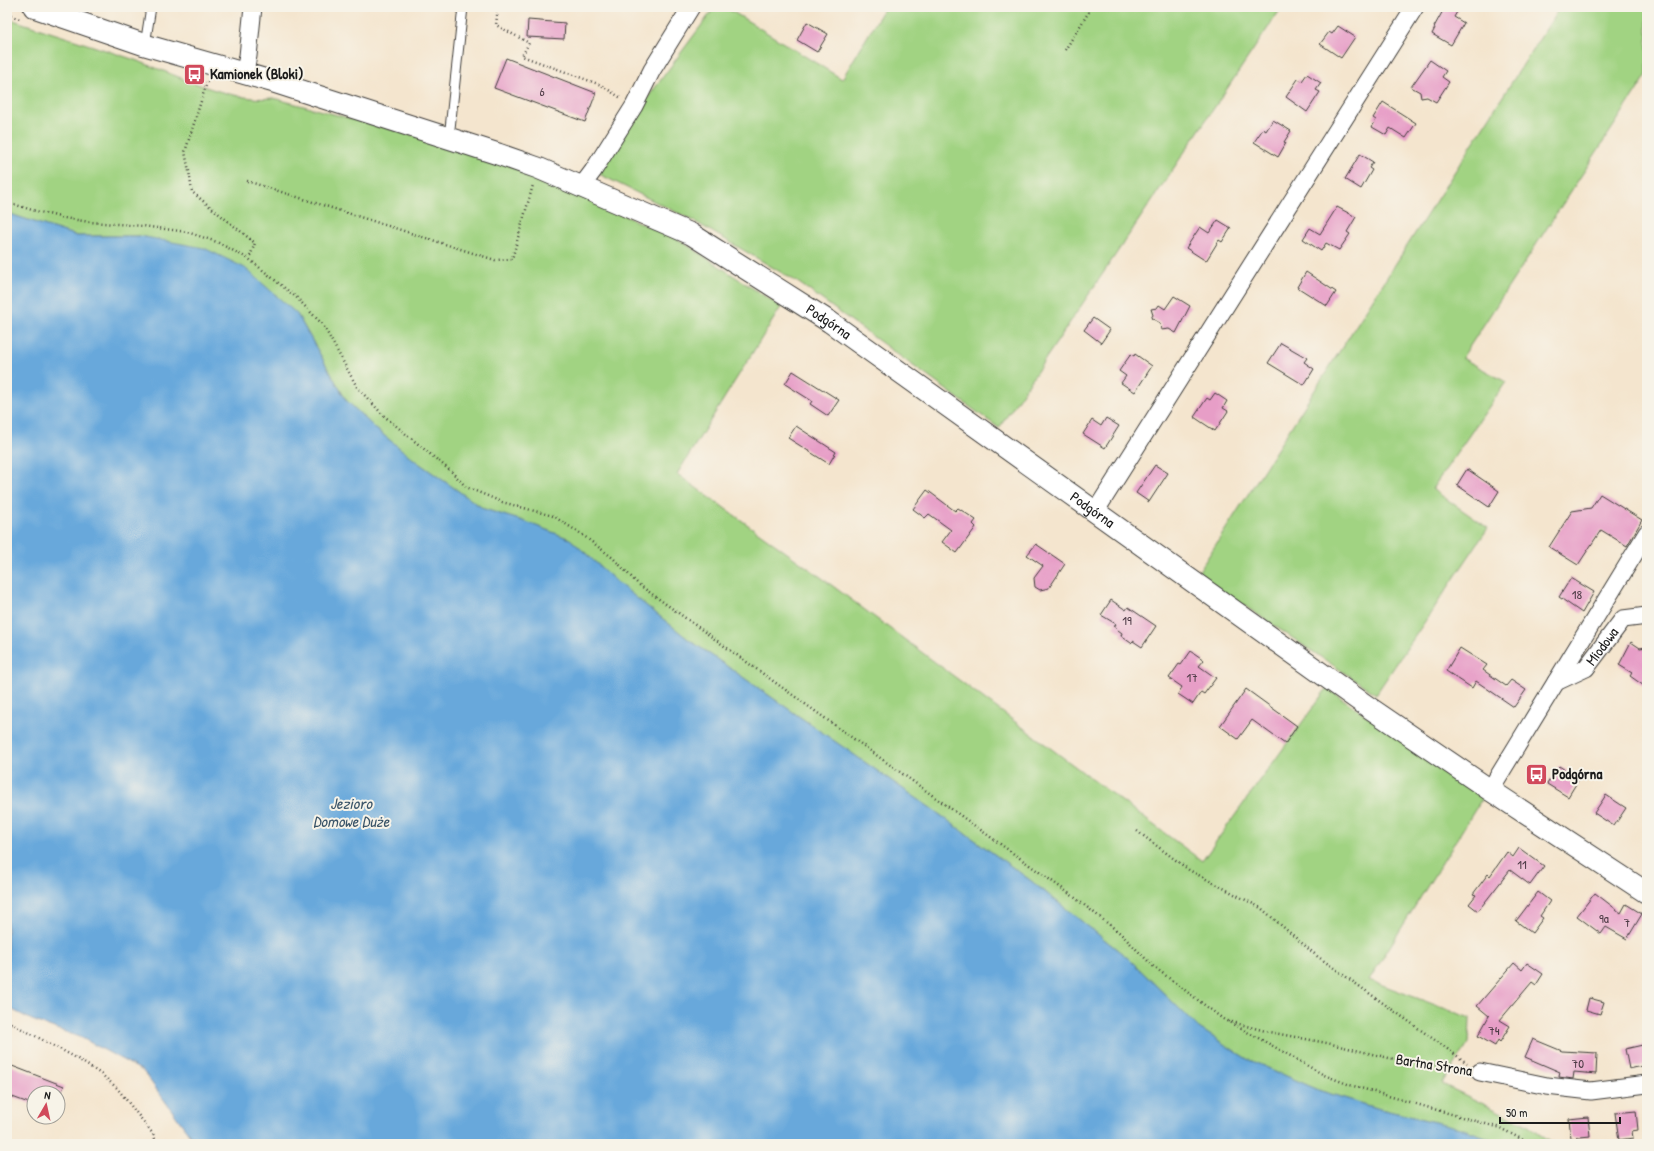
<svg xmlns="http://www.w3.org/2000/svg" width="1654" height="1151" font-family="'Patrick Hand',sans-serif">
<style>
.green{fill:#a1d382;stroke:#5e784f}
.water{fill:#67a8db;stroke:#42627c}
.building{fill:#e79ec7}
.lines{fill:none;stroke-linecap:round;stroke-linejoin:round}
.service-casing{stroke:#3c3a37;stroke-width:11}
.minor-casing{stroke:#3c3a37;stroke-width:19}
.tertiary-casing{stroke:#3c3a37;stroke-width:23}
.path{stroke:#3c3a37;stroke-width:2.5;stroke-dasharray:1 3;stroke-linecap:butt}
.service{stroke:#fff;stroke-width:9}
.minor{stroke:#fff;stroke-width:17}
.tertiary{stroke:#fff;stroke-width:21}
.labels{text-anchor:middle;stroke-width:4;stroke-linejoin:round;paint-order:stroke}
.number-label{font-size:13px;fill:#4f3c47}
.poi-label{font-size:15px;font-weight:bold;fill:#1c1c1c;stroke:#f7f3e8;text-anchor:start}
.street-label{font-size:15px;fill:#1c1c1c;stroke:#f7f3e8}
.water-label{font-size:16px;font-style:italic;fill:#3a5468;stroke:#f7f3e8}
</style>
<rect width="100%" height="100%" fill="#f7f3e8"/>
<filter id="ink" filterUnits="userSpaceOnUse"><feTurbulence type="fractalNoise" baseFrequency=".025" numOctaves="2"/><feDisplacementMap in="SourceGraphic" scale="8" xChannelSelector="R" yChannelSelector="G"/><feConvolveMatrix kernelMatrix="1 2 1 2 8 2 1 2 1" color-interpolation-filters="sRGB"/></filter>
<filter id="wash" filterUnits="userSpaceOnUse"><feTurbulence type="fractalNoise" baseFrequency=".012" numOctaves="4" result="noise"/><feDisplacementMap in="SourceGraphic" scale="16" xChannelSelector="R" yChannelSelector="G"/><feGaussianBlur stdDeviation="0.9" result="paint"/><feColorMatrix in="noise" values="0 0 0 0 0 0 0 0 0 0 0 0 0 0 0 0 0 1.4 0 .05"/><feComposite in="paint" operator="in"/></filter>
<g filter="url(#wash)">
<rect width="100%" height="100%" fill="#f4e5ce"/>
<!-- green -->
<g class="green">
<path d="M715 7H725L842 79 885 7H1282L999 428 799 283 694 221 593 171Z"/>
<path d="M1560 7H1647V75L1462 358 1506 382 1432 489 1488 528 1376 694 1197 574Z"/>
<path d="M7 18C49 32 91 45 132 59 173 73 230 103 273 98L488 155 681 241 781 307 677 474 822 578 1202 861 1327 688 1483 797 1369 980 1470 1018 1469 1043 1442 1084 1527 1125 1553 1144H1506L1460 1128 1380 1109 1321 1091 1247 1059 1199 1028 1129 959 1030 880 932 809 688 639 618 583 570 539 526 522 484 509 417 462 376 429 346 400 297 314 140 236H77L7 213Z"/>
</g>
<!-- water -->
<path class="water" d="M7 213 77 236H140L204 248 245 268 297 314 346 400 376 429 417 462 484 509 526 522 570 539 618 583 688 639 932 809 1030 880 1129 959 1199 1028 1247 1059 1321 1091 1380 1109 1460 1128 1506 1144H198L192 1138 143 1071 82 1038 32 1020 7 1007Z"/>
<g id="blocks">
<!-- building -->
<g class="building">
<path d="M1445 7H1460L1454 17 1464 23 1451 45 1432 34 1435 28 1434 27Z"/>
<path d="M528 20 565 23 564 39 527 37Z"/>
<path d="M807 22 828 34 817 52 797 40Z"/>
<path d="M1338 26 1355 37 1341 58 1320 44 1329 32 1332 34Z"/>
<path d="M506 58 596 93 585 122 494 88Z"/>
<path d="M1430 60 1446 71 1442 77 1449 82 1436 102 1427 97 1421 98 1420 92 1411 87Z"/>
<path d="M1307 74 1321 83 1316 90 1320 92 1307 112 1286 97 1298 79 1302 81Z"/>
<path d="M1383 102 1416 123 1406 138 1390 128 1386 135 1372 127 1376 120 1373 118Z"/>
<path d="M1273 120 1291 131 1284 142 1286 143 1278 157 1254 142 1263 129 1266 131Z"/>
<path d="M1360 154 1373 162 1369 168 1372 170 1361 189 1345 179Z"/>
<path d="M1337 207 1356 217 1347 232 1350 234 1339 250 1326 243 1321 251 1303 239 1310 228 1320 234Z"/>
<path d="M1218 220 1231 228 1222 242 1219 240 1206 261 1186 248 1200 227 1209 233Z"/>
<path d="M1306 272 1336 292 1327 306 1297 287Z"/>
<path d="M1174 296 1190 306 1176 333 1169 329 1161 330 1160 323 1151 318 1153 315 1151 309 1157 308 1159 305 1165 309Z"/>
<path d="M1093 318 1110 330 1101 343 1084 330Z"/>
<path d="M1281 343 1307 358 1304 362 1314 369 1304 385 1268 363Z"/>
<path d="M1131 354 1134 356 1135 354 1152 366 1135 392 1121 383 1126 376 1119 371Z"/>
<path d="M793 371 839 400 828 416 810 404 812 401 785 384Z"/>
<path d="M1215 393 1227 401 1223 408 1228 411 1215 431 1194 417 1207 398 1210 400Z"/>
<path d="M1106 418 1119 426 1105 448 1083 434 1092 420 1101 426Z"/>
<path d="M796 426 836 452 829 464 788 438Z"/>
<path d="M1155 465 1168 473 1149 502 1136 493Z"/>
<path d="M1467 469 1499 491 1489 507 1457 485Z"/>
<path d="M927 490 955 511 958 508 976 520 973 524 976 527 957 553 942 542 951 530 929 514 925 518 913 509Z"/>
<path d="M1600 494 1642 520 1627 546 1601 530 1578 565 1549 547 1572 511 1591 508Z"/>
<path d="M1036 544 1065 564 1049 588 1040 590 1035 587 1034 578 1043 566 1027 555Z"/>
<path d="M1571 578 1594 592 1582 613 1559 597Z"/>
<path d="M1111 600 1126 610 1128 607 1156 626 1142 647 1133 641 1131 643 1121 636 1122 633 1114 627 1116 624 1101 615Z"/>
<path d="M1631 642 1640 648 1647 647V688L1630 676 1632 673 1619 665Z"/>
<path d="M1460 648 1487 665 1483 670 1506 686 1511 680 1526 690 1514 707 1476 681 1472 688 1446 671Z"/>
<path d="M1191 651 1204 660 1199 666 1216 678 1204 694 1201 692 1193 704 1178 694 1182 687 1169 678 1179 664 1181 665Z"/>
<path d="M1246 689 1297 726 1285 744 1252 720 1238 739 1220 726Z"/>
<path d="M1559 766 1579 779 1568 797 1547 784Z"/>
<path d="M1606 795 1626 808 1614 826 1594 813Z"/>
<path d="M1519 848 1544 866 1530 885 1510 870 1478 911 1469 904 1476 895 1473 894 1488 874 1490 876 1507 852 1513 857Z"/>
<path d="M1538 892 1550 901 1540 916 1543 918 1532 933 1516 921Z"/>
<path d="M1595 893 1621 913 1626 904 1642 914 1627 939 1606 927 1601 934 1577 916Z"/>
<path d="M1514 963 1522 970 1527 963 1543 974 1536 985 1532 982 1500 1020 1510 1026 1500 1042 1498 1040 1495 1046 1478 1036 1489 1016 1477 1006Z"/>
<path d="M1589 998 1604 1002 1600 1014 1586 1010Z"/>
<path d="M1533 1039 1562 1051 1597 1053 1596 1074 1574 1072 1573 1079 1559 1077 1560 1072 1525 1057Z"/>
<path d="M1647 1044V1065L1629 1069 1625 1049Z"/>
<path d="M7 1064 64 1086 58 1101V1093H34V1105L7 1095Z"/>
<path d="M1636 1111 1638 1130 1632 1131 1633 1138 1619 1140 1615 1113Z"/>
<path d="M1588 1117 1590 1136 1571 1138 1569 1119Z"/>
</g>
</g>
</g>
<g filter="url(#ink)">
<use href="#blocks" fill-opacity="0" stroke="#3c3a37" stroke-width="1"/>
<g class="lines">
<defs>
<g id="service">
<path d="M145 45 151 7"/>
<path d="M449 138 463 7"/>
</g>
<g id="minor">
<path d="M244 75 248 56 253 7"/>
<path d="M581 187 593 171 634 106 652 70 691 7"/>
<path d="M1095 512 1415 7"/>
<path id="s1" d="M1556 682 1586 668 1623 619 1647 616"/>
<path d="M1490 790 1647 533"/>
<path d="M1480 1072 1547 1086 1591 1091 1647 1084"/>
</g>
<g id="tertiary">
<path id="s2" d="M34 7 145 45 274 82 498 154 538 168 691 234 830 322 1364 704 1490 790 1647 893"/>
</g>
</defs>
<!-- service casing -->
<use href="#service" class="service-casing"/>
<!-- minor casing -->
<use href="#minor" class="minor-casing"/>
<!-- tertiary casing -->
<use href="#tertiary" class="tertiary-casing"/>
<!-- path -->
<g class="path">
<path d="M498 7 496 25 529 43 522 56 601 85 621 98"/>
<path d="M7 14 20 19"/>
<path d="M1065 50 1092 7"/>
<path d="M207 82 185 152 189 171 192 192 255 243 249 259"/>
<path d="M247 181 495 260 512 259 533 185"/>
<path d="M7 202 32 210 64 218 90 222 143 226 187 232 217 242 249 259 297 298 323 325 357 387 383 415 453 473 466 487 502 502 553 516 580 533 613 558 638 584 1074 897 1120 933 1153 966 1223 1019 1273 1046 1324 1075 1350 1085 1500 1128 1531 1144"/>
<path d="M1137 831 1189 870 1261 908 1317 956 1467 1063"/>
<path d="M7 1021 73 1056 101 1074 117 1088 153 1134 157 1144"/>
<path d="M1228 1021 1269 1032 1327 1043 1389 1058 1464 1069"/>
<path d="M7 1033 11 1023"/>
</g>
<!-- service -->
<use href="#service" class="service"/>
<!-- minor -->
<use href="#minor" class="minor"/>
<!-- tertiary -->
<use href="#tertiary" class="tertiary"/>
</g>
</g>
<!-- icons -->
<defs>
<symbol id="bus-square" viewBox="-11 -11 22 22"><rect x="-9" y="-9" width="18" height="18" rx="4" fill="#d1495b" stroke="#f7f3e8"/><path d="M-5-6H5V4H4V6H2V4H-2V6H-4V4H-5ZM-3.5-4V0h7V-4ZM-3.5 1.2v1.5H-2V1.2ZM2 1.2v1.5H3.5V1.2Z" fill="#fff"/></symbol>
</defs>
<g fill-rule="evenodd">
<use href="#bus-square" x="182" y="62" width="25" height="25"/>
<use href="#bus-square" x="1524" y="762" width="25" height="25"/>
</g>
<g class="labels">
<!-- number labels -->
<g class="number-label">
<text x="542" y="96">6</text>
<text x="1577" y="599">18</text>
<text x="1127" y="625">19</text>
<text x="1192" y="682">17</text>
<text x="1522" y="869">11</text>
<text x="1604" y="923">9a</text>
<text x="1627" y="927">7</text>
<text x="1494" y="1035">74</text>
<text x="1578" y="1068">70</text>
</g>
<!-- poi labels -->
<g class="poi-label">
<text x="210" y="79">Kamionek (Bloki)</text>
<text x="1552" y="779">Podgórna</text>
</g>
<!-- street labels -->
<g class="street-label">
<text dy="5" stroke="none"><textPath href="#s2" startOffset="859">Podgórna</textPath></text>
<text dy="5" stroke="none"><textPath href="#s2" startOffset="1183">Podgórna</textPath></text>
<text dy="5" stroke="none"><textPath href="#s1" startOffset="60">Miodowa</textPath></text>
<text transform="translate(1434 1065) rotate(9)" y="5">Bartna Strona</text>
</g>
<!-- water labels -->
<g class="water-label">
<text x="351" y="809">Jezioro<tspan x="351" dy="18">Domowe Duże</tspan></text>
</g>
</g>
<!-- margin -->
<rect width="1654" height="1151" fill="none" stroke="#f7f3e8" stroke-width="24"/>
<!-- north arrow -->
<g transform="translate(46 1105) rotate(9)"><circle r="19" fill="#f7f3e8" stroke="#9f9d96"/>
<path d="M0-3L7 15L0 10L-7 15Z" fill="#d1495b"/>
<text y="-6" font-size="11" font-weight="bold" text-anchor="middle" fill="#1c1c1c">N</text>
</g>
<!-- scale -->
<path d="M1500 1117v6h120v-6" fill="none" stroke="#1c1c1c" stroke-width="2"/>
<text x="1506" y="1117" font-size="12" fill="#1c1c1c" stroke="#f7f3e8" stroke-width="3" paint-order="stroke">50 m</text>
</svg>
